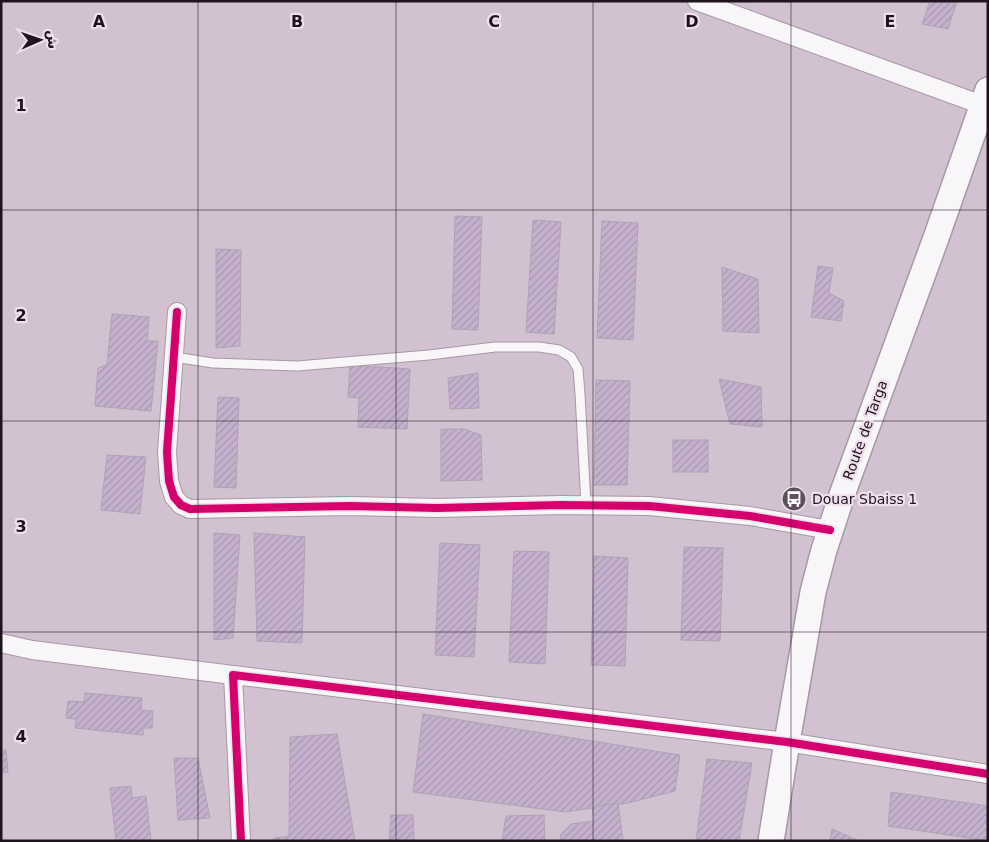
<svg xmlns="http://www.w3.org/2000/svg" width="989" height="842" font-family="'DejaVu Sans',Vazirmatn,sans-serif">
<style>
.building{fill:url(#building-hatch);stroke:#afa4b1}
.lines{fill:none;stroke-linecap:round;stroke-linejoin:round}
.service-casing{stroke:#a699a4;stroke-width:11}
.minor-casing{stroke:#a699a4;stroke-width:20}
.secondary-casing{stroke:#a699a4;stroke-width:28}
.service{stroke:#f8f6f8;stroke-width:9}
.minor{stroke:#f8f6f8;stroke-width:18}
.secondary{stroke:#f8f6f8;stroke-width:25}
.cycleway-casing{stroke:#f0e0ee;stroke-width:11}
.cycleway{stroke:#d6006c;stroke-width:8}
.grid{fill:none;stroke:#1f141e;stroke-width:1;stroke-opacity:0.55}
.labels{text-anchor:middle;stroke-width:4.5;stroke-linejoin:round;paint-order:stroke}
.street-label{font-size:14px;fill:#1f141e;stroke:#f0e0ee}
.poi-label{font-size:14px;fill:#1f141e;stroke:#f0e0ee;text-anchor:start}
.grid-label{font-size:16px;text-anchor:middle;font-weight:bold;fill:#1f141e;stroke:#f0e0ee;stroke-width:4.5;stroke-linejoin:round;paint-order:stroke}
</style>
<defs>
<pattern id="building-hatch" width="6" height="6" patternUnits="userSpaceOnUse" patternTransform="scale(1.25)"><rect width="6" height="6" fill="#c5b1cd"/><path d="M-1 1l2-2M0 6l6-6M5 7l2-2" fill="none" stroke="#a997b0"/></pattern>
</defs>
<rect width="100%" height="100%" fill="#d2c1d0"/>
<!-- building -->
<g class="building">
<path d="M930 1H957L948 29 922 24Z"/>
<path d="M455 216 482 217 478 330 452 329Z"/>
<path d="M533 220 561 222 554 334 526 332Z"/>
<path d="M602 221 638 223 633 340 597 338Z"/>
<path d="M216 249 241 250 240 346 216 348Z"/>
<path d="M818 266 833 268 829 293 844 301 841 321 811 317Z"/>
<path d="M722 267 758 279 759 333 723 331Z"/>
<path d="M112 314 149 317 147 341H158L151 411 95 406 98 368 107 365Z"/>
<path d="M350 365 410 369 407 429 358 427 359 398 348 397Z"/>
<path d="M478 373 479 408 450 409 448 378Z"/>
<path d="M719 379 761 387 762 427 730 424Z"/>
<path d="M596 380 630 381 627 485H594Z"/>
<path d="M218 397 239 398 236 488 214 487Z"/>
<path d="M441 429H464L481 435 482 480 441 481Z"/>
<rect x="673" y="440" width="35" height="32"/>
<path d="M107 455 146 457 140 514 101 510Z"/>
<path d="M214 533 240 535 233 638 214 640Z"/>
<path d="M254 533 305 537 302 643 257 641Z"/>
<path d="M440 543 480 545 474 657 435 655Z"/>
<path d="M684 547 723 548 720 641 681 640Z"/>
<path d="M514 551 549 552 545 664 509 662Z"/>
<path d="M594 556 628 558 625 666 591 665Z"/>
<path d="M85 693 142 698 141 710 153 711 152 728H144L143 735 75 728 76 719 66 718 68 701 84 702Z"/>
<path d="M423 714 680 755 675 791 628 803 565 812 413 792Z"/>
<path d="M337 734 355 841H274V838L289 836 290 737Z"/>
<path d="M1 750H6L8 772 1 773Z"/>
<path d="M174 758H198L210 818 178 820Z"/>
<path d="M707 759 752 763 739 841H696Z"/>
<path d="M131 786 132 798 146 796 151 841H116L110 788Z"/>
<path d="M891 792 988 806V841L888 826Z"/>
<path d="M618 803 623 841H561L560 835 571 824 594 821 592 807Z"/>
<path d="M391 815H413L414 841H389Z"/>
<path d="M544 815 545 841H502L506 816Z"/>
<path d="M832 829 859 841H830Z"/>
</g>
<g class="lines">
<defs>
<path id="service" d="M174 357 213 363 297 366 429 355 495 347H539L559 350 571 357 578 369 580 394 586 505"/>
<g id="minor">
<path d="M697 1 982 105"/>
<path d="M177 312 167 452 169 481 174 497 181 505 190 509 350 506 437 508 560 505 649 506 750 516 830 530"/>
<path d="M1 643 32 650 233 675"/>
<path d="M241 841 233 675 787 742 988 774"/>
</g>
<path id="secondary" d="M771 841 787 742 807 627 813 592 824 550 843 492 936 238 988 90"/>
</defs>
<!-- service casing -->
<use href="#service" class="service-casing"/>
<!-- minor casing -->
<use href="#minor" class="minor-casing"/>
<!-- secondary casing -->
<use href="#secondary" class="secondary-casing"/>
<!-- service -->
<use href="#service" class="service"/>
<!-- minor -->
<use href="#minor" class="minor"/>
<!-- secondary -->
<use href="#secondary" class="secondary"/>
<defs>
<g id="cycleway">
<path d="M177 312 167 452 169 481 174 497 181 505 190 509 350 506 437 508 560 505 649 506 750 516 830 530"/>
<path d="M241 841 233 675 787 742 988 774"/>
</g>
</defs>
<!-- cycleway casing -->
<use href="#cycleway" class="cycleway-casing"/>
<!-- cycleway -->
<use href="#cycleway" class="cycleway"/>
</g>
<!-- grid -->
<path class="grid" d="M198 1V841M396 1V841M593 1V841M791 1V841M1 210H988M1 421H988M1 632H988"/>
<!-- icons -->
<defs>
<symbol id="bus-disc" viewBox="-11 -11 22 22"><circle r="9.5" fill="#5e515c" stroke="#f0e0ee"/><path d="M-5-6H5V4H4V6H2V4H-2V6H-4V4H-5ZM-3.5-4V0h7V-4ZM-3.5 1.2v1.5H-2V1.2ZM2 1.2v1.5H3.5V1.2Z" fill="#fff"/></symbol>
</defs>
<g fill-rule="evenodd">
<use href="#bus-disc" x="780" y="485" width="28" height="28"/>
</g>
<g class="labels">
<!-- street labels -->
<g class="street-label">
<text transform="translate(865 430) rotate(-70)" y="5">Route de Targa</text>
</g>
<!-- poi labels -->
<g class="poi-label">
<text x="812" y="504">Douar Sbaiss 1</text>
</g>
</g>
<g class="grid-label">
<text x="99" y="27">A</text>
<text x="297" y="27">B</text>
<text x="494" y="27">C</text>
<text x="692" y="27">D</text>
<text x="890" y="27">E</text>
<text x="21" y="111">1</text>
<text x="21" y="321">2</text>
<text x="21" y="532">3</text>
<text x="21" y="742">4</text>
</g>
<!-- border -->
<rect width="989" height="842" fill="none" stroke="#1f141e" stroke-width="5"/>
<!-- north arrow -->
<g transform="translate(40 40) rotate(88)" stroke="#f0e0ee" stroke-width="4" paint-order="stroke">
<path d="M0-4L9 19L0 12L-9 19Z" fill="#1f141e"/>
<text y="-8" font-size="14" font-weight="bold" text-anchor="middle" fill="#1f141e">ش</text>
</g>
</svg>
